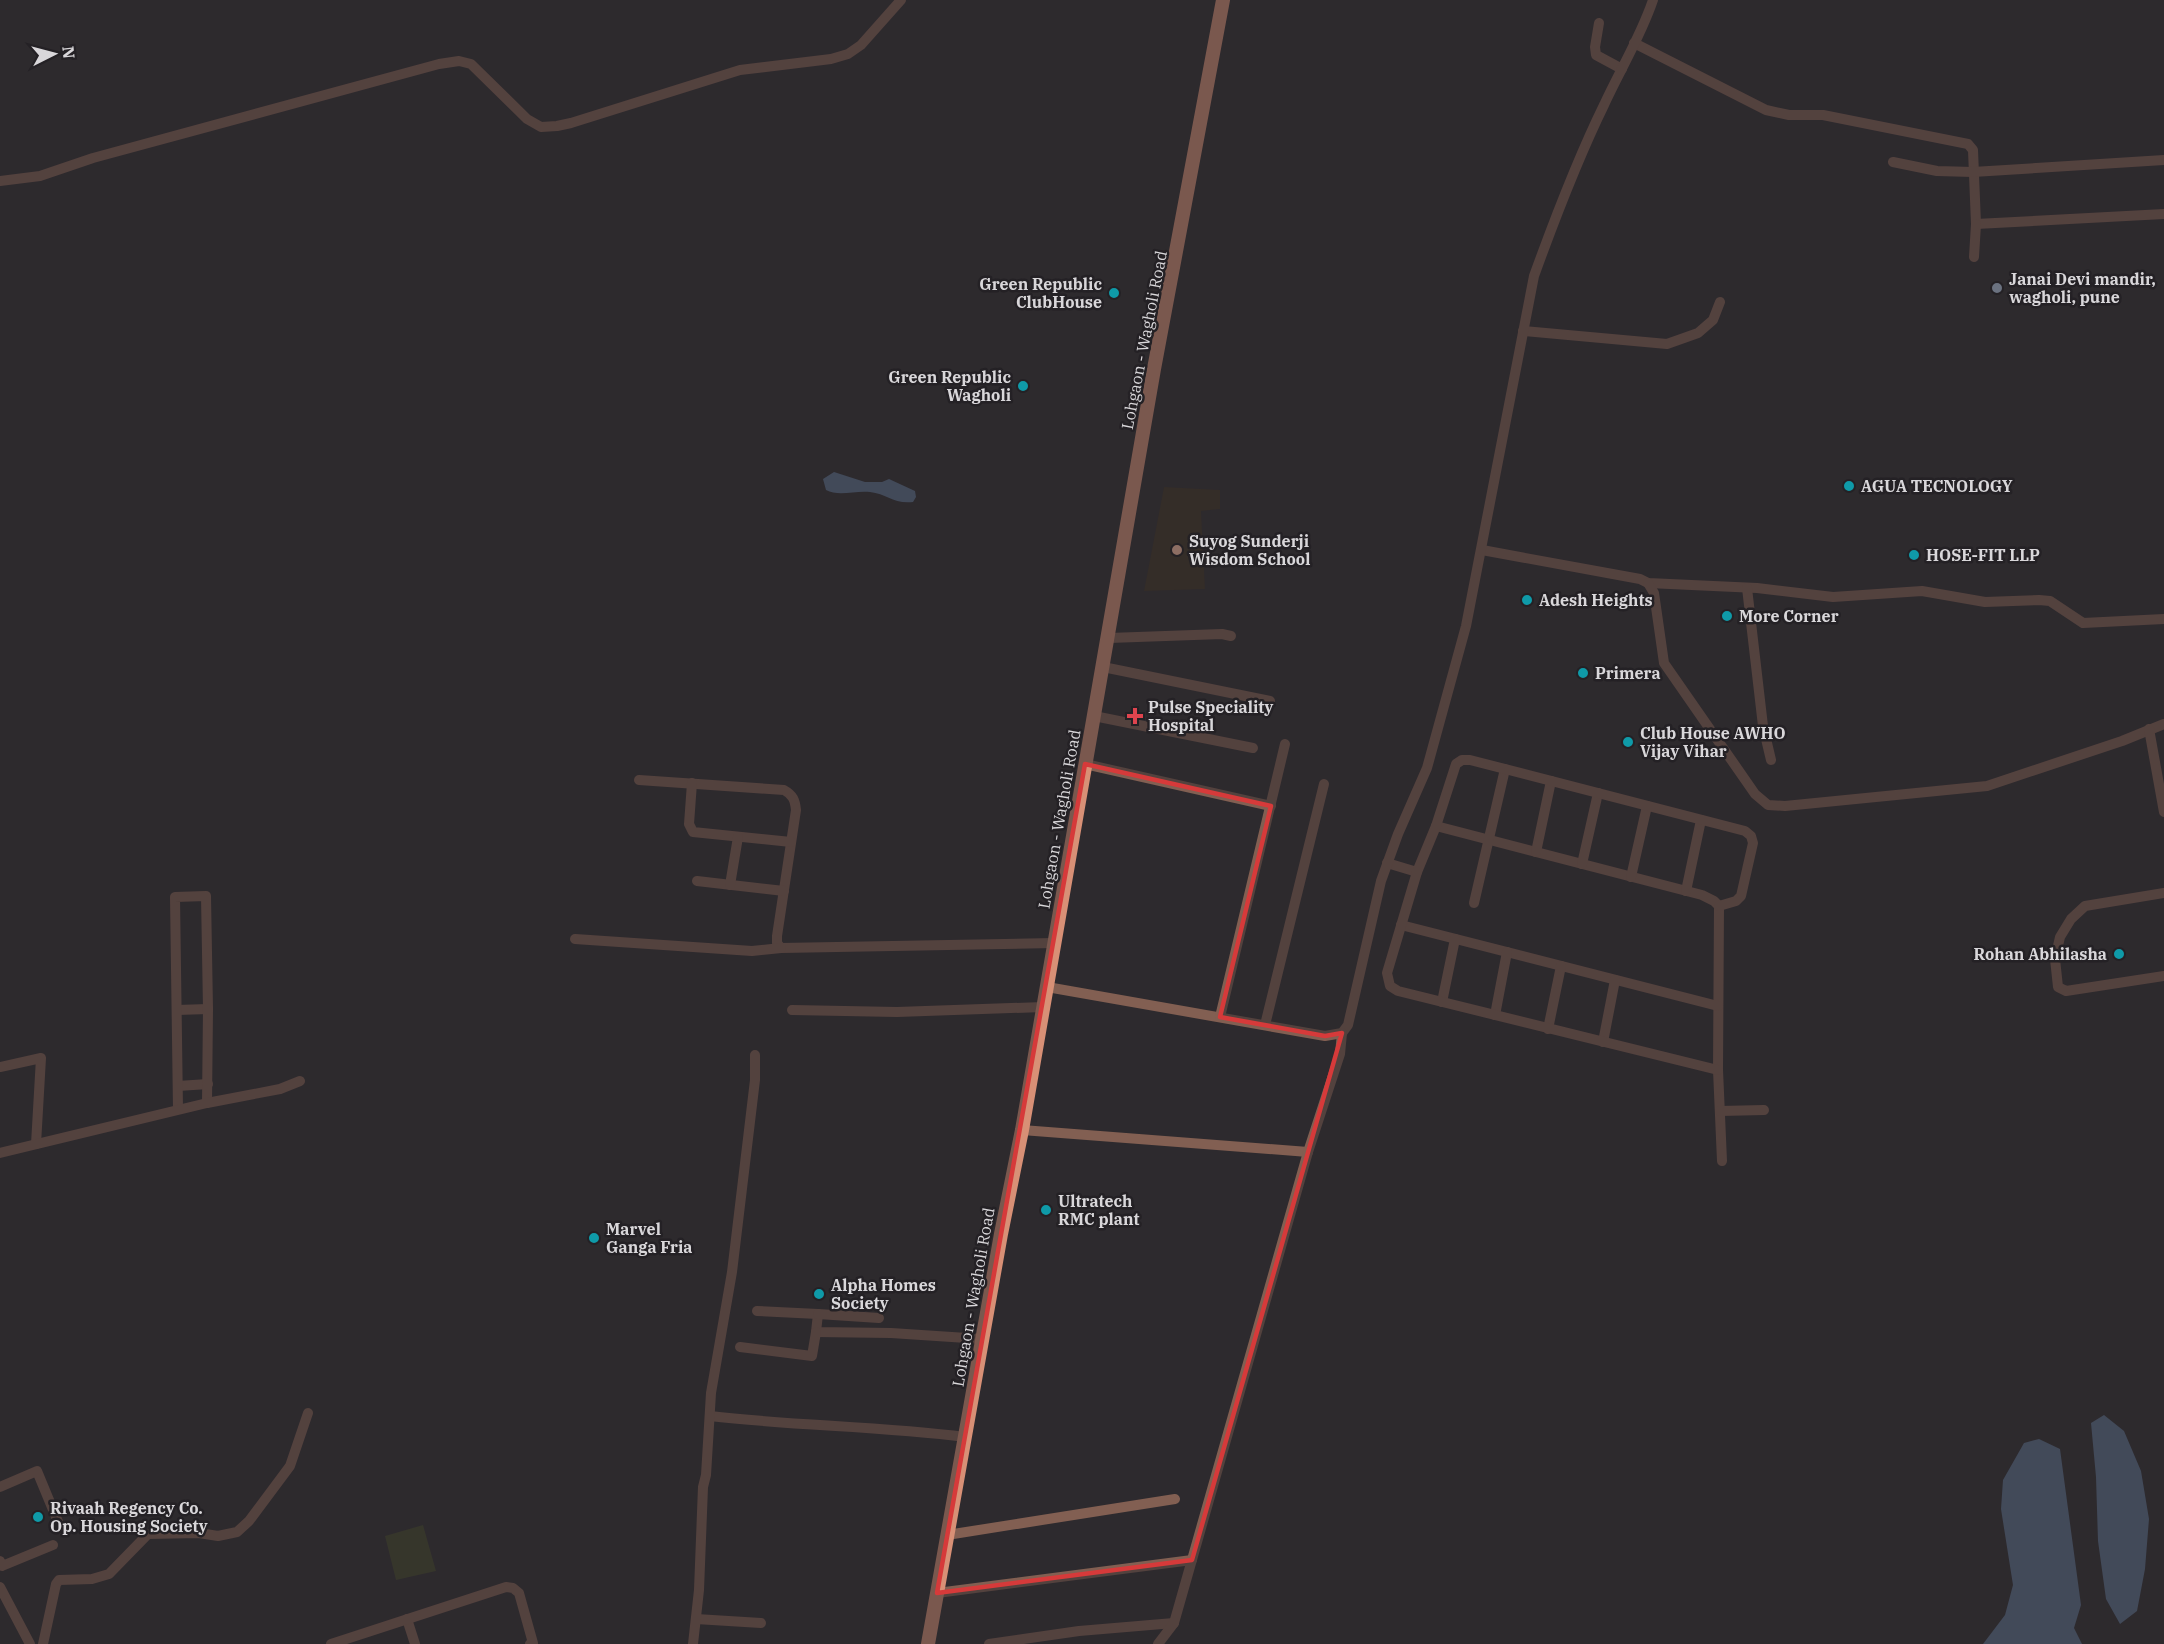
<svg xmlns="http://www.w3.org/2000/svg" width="2164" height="1644" font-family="'IBM Plex Serif',serif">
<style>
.education{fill:#3c3122}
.green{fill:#414529}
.water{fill:#5b718e}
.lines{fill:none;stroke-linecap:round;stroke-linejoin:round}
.minor{stroke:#825f52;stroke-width:10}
.major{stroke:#d89076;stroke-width:14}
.marked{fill:none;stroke:#d63a3a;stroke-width:4.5;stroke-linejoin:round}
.worship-dot{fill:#6b7280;stroke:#242125;stroke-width:2}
.culture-dot{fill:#0f9aa8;stroke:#242125;stroke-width:2}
.education-dot{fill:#8d6e63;stroke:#242125;stroke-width:2}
.health-dot{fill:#e0444e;stroke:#242125;stroke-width:2}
.labels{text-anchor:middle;stroke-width:5;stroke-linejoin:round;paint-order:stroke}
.poi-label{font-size:16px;font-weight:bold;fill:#d9d7da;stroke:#242125;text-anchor:start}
.street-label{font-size:16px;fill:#d9d7da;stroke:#242125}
</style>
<rect width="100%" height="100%" fill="#2d2a2e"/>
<!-- education -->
<path class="education" d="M1164 487 1220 490V509L1201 511 1205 589 1144 591Z"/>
<!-- green -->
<path class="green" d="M423 1525 436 1571 396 1580 385 1536Z"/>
<!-- water -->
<g class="water">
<path d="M834 472 865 482H882L889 479 915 491 916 497 913 502C893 504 887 494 870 492 856 490 839 497 826 490L823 479Z"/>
<path d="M2104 1415 2124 1431 2141 1471 2149 1519 2145 1569 2137 1611 2120 1624 2106 1599 2098 1541 2096 1477 2091 1423Z"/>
<path d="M2039 1439 2060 1449 2081 1605 2074 1628 2082 1644H1983L2005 1615 2013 1585 2001 1509 2003 1480 2024 1443Z"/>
</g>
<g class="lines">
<!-- minor -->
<g class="minor">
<path d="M1599 23 1595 47 1596 55 1622 69"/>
<path d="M1634 43 1766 110 1789 115H1823L1968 144 1973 150 1976 224 2164 214"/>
<path d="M1893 162 1937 171 1973 172 2164 160"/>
<path d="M0 181 40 176 93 158 439 64 459 61 471 64 527 119 541 127 557 126 571 123 740 70 831 59 848 54 861 45 901 0"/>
<path d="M1974 257 1976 224"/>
<path d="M1523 331 1667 344 1698 333 1713 320 1720 302"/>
<path d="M1482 550 1640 579 1648 583 1757 588 1833 597 1922 591 1985 602 2039 600 2050 601 2083 623 2164 619"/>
<path d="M1648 583 1654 593 1664 663 1755 794 1768 805 1785 806 1987 786 2122 741 2164 724"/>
<path d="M1747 588 1763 726 1771 760"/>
<path d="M1109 638 1222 634 1231 636"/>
<path d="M1103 667 1270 701"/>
<path d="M1094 716 1253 748"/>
<path d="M2149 729 2164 812"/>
<path d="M1085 764 1271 806"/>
<path d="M639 780 784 790C793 795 795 800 796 810L777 936V943L781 948 1054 943"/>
<path d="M692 783 689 824 693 832 791 842"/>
<path d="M1436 826 1702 895 1714 901 1719 906 1718 1070 1722 1161"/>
<path d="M1536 852 1551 781"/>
<path d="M1387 863 1417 872"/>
<path d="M1582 864 1598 793"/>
<path d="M1631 877 1647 806"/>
<path d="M697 881 784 891"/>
<path d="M730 885 738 837"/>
<path d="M1686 891 1701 820"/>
<path d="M2164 893 2085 906 2071 919 2060 937 2055 959 2058 987 2066 991 2164 976"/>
<path d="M1474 903 1505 769"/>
<path d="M1401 925 1718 1006"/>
<path d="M575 939 752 951 781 948"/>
<path d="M1047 987 1325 1036 1342 1033 1348 1025 1381 881 1398 834 1427 768 1466 626 1534 276C1555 218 1577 160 1604 105 1620 70 1641 36 1653 0"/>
<path d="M1442 1002 1455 939"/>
<path d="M177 1010 208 1009"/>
<path d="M792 1010 897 1012 1043 1007"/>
<path d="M1495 1015 1507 952"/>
<path d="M1220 1017 1285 744"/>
<path d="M1265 1025 1324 784"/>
<path d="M1548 1029 1561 966"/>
<path d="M1603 1042 1615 980"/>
<path d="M0 1067 41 1058 36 1144"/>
<path d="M1718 1070 1398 991 1390 986 1387 973 1417 872 1436 826 1456 764 1462 760H1470L1745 831 1751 836 1753 843 1741 896 1736 901 1719 906"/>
<path d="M178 1086 208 1084"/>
<path d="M178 1109 175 897 206 896 208 1009 207 1103"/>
<path d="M1720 1111 1764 1110"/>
<path d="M1022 1130 1308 1152"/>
<path d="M0 1153 207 1103 280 1089 300 1081"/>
<path d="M757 1311 818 1314 816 1332 891 1333 982 1339"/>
<path d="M818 1314 879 1318"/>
<path d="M740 1347 812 1356 816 1332"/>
<path d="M710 1416C795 1426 880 1426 965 1437"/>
<path d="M0 1487 37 1471 61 1529"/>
<path d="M947 1535 1175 1499"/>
<path d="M0 1561 2 1566 53 1545"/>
<path d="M0 1587 30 1644"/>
<path d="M937 1593 1192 1560"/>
<path d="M407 1619 415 1644"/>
<path d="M696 1619 761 1623"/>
<path d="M43 1644 56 1584 59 1580 92 1579 109 1574 148 1534 199 1533 218 1536 237 1532 249 1521 290 1466 308 1413"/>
<path d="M331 1644 506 1587 513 1588 519 1593 533 1643 530 1644"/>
<path d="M693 1644 699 1590 703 1487 706 1475 711 1393 732 1272 755 1080V1055"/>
<path d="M989 1644 1079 1631 1174 1623"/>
<path d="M1158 1644 1174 1623 1308 1152 1340 1054 1342 1033"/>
</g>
<!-- major -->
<path class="major" d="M928 1644 1001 1234 1022 1130 1154 369 1223 0"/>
</g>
<!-- marked area -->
<path d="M0 0H2164V1644H0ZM1085 764 1271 806 1220 1017 1325 1036 1342 1033 1192 1560 937 1593Z" fill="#2d2a2e" fill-opacity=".55" fill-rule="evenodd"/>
<path class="marked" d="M1085 764 1271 806 1220 1017 1325 1036 1342 1033 1192 1560 937 1593Z"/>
<!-- markers -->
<circle class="worship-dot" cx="1997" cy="288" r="6"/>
<g class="culture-dot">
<circle cx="1114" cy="293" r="6"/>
<circle cx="1023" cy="386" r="6"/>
<circle cx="1849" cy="486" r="6"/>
<circle cx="1914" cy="555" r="6"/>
<circle cx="1527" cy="600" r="6"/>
<circle cx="1727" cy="616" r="6"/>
<circle cx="1583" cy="673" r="6"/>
<circle cx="1628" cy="742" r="6"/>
<circle cx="2119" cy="954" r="6"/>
<circle cx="1046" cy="1210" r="6"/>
<circle cx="594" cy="1238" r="6"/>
<circle cx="819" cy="1294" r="6"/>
<circle cx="38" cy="1517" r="6"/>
</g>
<circle class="education-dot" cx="1177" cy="550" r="6"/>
<path class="health-dot" d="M1132 707h6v6h6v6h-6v6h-6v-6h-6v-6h6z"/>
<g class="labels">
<!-- poi labels -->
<g class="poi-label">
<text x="2009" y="285">Janai Devi mandir,<tspan x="2009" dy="18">wagholi, pune</tspan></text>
<text x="1102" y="290" text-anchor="end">Green Republic<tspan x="1102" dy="18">ClubHouse</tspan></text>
<text x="1011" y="383" text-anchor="end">Green Republic<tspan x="1011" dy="18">Wagholi</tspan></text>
<text x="1861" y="492">AGUA TECNOLOGY</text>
<text x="1189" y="547">Suyog Sunderji<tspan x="1189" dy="18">Wisdom School</tspan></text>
<text x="1926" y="561">HOSE-FIT LLP</text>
<text x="1539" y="606">Adesh Heights</text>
<text x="1739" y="622">More Corner</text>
<text x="1595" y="679">Primera</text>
<text x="1148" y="713">Pulse Speciality<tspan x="1148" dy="18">Hospital</tspan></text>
<text x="1640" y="739">Club House AWHO<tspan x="1640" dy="18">Vijay Vihar</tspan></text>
<text x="2107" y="960" text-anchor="end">Rohan Abhilasha</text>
<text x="1058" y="1207">Ultratech<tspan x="1058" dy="18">RMC plant</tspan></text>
<text x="606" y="1235">Marvel<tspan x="606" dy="18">Ganga Fria</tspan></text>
<text x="831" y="1291">Alpha Homes<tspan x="831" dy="18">Society</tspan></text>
<text x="50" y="1514">Rivaah Regency Co.<tspan x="50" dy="18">Op. Housing Society</tspan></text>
</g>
<!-- street labels -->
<g class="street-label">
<text transform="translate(1144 340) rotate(-79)" y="6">Lohgaon - Wagholi Road</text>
<text transform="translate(1059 819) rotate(-80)" y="6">Lohgaon - Wagholi Road</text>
<text transform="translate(973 1297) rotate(-80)" y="6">Lohgaon - Wagholi Road</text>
</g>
</g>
<!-- north arrow -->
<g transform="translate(54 54) rotate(84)" stroke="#242125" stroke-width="4.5" paint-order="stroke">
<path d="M0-4.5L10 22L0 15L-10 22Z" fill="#d9d7da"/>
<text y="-9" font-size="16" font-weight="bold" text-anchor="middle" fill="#d9d7da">N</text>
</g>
</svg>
